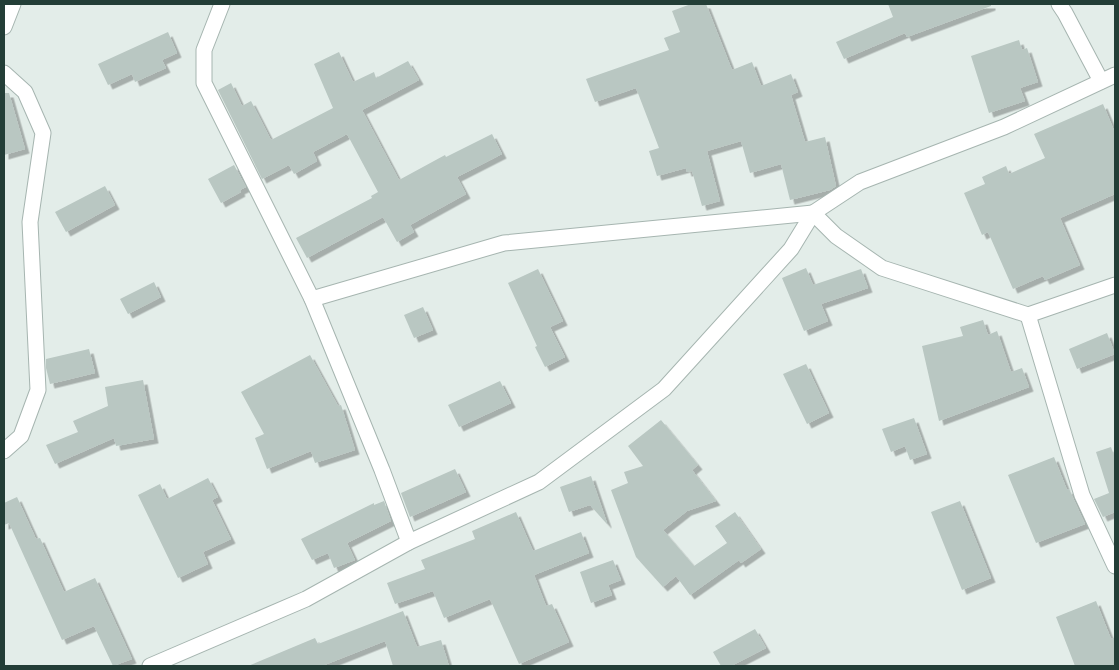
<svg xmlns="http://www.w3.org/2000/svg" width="1119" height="670" font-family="'Titillium Web',sans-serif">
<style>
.building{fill:#b9c7c2;filter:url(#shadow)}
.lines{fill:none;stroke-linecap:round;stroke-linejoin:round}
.minor-casing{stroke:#a6b5b0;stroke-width:17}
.minor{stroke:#fff;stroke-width:15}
</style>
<defs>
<filter id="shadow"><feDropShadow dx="4.5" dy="4.5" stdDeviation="0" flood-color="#0004"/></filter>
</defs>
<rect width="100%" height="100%" fill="#e3ede9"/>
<!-- building -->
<g class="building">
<path d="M691 4H706L732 70 752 62 761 86 791 74 798 92 791 95 805 142 825 137 836 186 830 190 790 200 781 164 750 173 741 141 707 151 720 201 702 206 692 171 687 172 686 168 657 176 649 151 659 148 636 88 595 102 586 79 669 50 664 38 680 32 672 11Z"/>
<path d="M888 4H991V6L907 37 905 33 844 59 836 42 893 17Z"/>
<path d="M168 32 177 53 162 60 166 68 135 82 132 74 108 85 98 64Z"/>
<path d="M1019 40 1022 50 1027 48 1038 82 1020 88 1025 101 989 113 971 56Z"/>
<path d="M339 52 353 82 374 72 376 78 408 61 419 80 362 110 399 180 445 155 446 157 492 134 502 154 457 177 466 194 410 225 414 232 397 242 383 217 307 258 296 238 372 198 371 196 378 192 347 134 313 152 317 161 294 174 289 165 262 179 218 90 231 83 242 106 251 101 271 140 333 108 314 64Z"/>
<path d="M4 93H9L25 149 4 155Z"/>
<path d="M1103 104 1115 133V194L1060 218 1080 265 1045 280 1043 276 1013 289 988 232 982 235 964 193 985 184 982 177 1006 166 1009 174 1045 158 1034 134Z"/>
<path d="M234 165 246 187 240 190 241 192 221 203 208 179Z"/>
<path d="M105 186 115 205 66 232 55 212Z"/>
<path d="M806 268 813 285 861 269 868 288 821 304 828 321 804 331 782 278Z"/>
<path d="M538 269 563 321 550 327 565 357 545 367 535 347 537 346 508 283Z"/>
<path d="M154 282 161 297 128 314 120 299Z"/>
<path d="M423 307 433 330 414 338 404 315Z"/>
<path d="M983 320 988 335 997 331 1011 372 1022 368 1029 387 939 421 922 346 963 336 960 327Z"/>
<path d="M1107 333 1115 354 1077 369 1069 349Z"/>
<path d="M89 349 95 373 50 384 46 368V359Z"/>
<path d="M310 355 338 406 341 405 355 450 315 463 311 451 267 469 255 438 264 434 241 392Z"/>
<path d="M806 364 829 413 807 424 783 374Z"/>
<path d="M143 380 154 439 116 446 114 438 55 464 46 445 78 432 73 421 108 406 105 387Z"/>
<path d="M500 381 511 403 459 427 448 405Z"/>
<path d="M914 418 927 454 910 460 905 446 891 452 882 429Z"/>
<path d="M661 420 698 465 692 470 716 501 687 511 663 530 694 566 727 543 715 526 735 512 761 549 741 563 739 560 690 595 676 576 663 587 636 557 611 490 628 483 624 472 643 466 628 446Z"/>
<path d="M1111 447 1115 458V512L1103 517 1094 499 1109 493 1096 452Z"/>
<path d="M1054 457 1067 490 1069 489 1085 524 1036 543 1008 475Z"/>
<path d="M455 469 466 492 410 517 401 493Z"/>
<path d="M591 476 607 523V524L590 505 569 512 560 487Z"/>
<path d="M208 478 218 497 212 500 231 539 203 552 208 564 178 578 138 495 160 484 167 499Z"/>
<path d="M17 497 36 539 40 538 64 592 95 578 132 659 113 666 94 626 62 640 9 523 4 525V503Z"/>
<path d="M384 501 391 521 347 543 355 560 334 568 328 553 312 560 301 539 374 503V505Z"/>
<path d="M960 501 991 578 962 590 931 512Z"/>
<path d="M516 512 533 551 581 532 589 553 534 575 546 606 552 604 569 642 519 664 490 599 444 618 433 591 395 604 387 583 425 569 421 560 475 539 472 531Z"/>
<path d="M613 560 621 580 608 585 612 595 591 603 580 572Z"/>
<path d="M1096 601 1111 639 1115 637V666H1075L1056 617Z"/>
<path d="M403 611 417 647 441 640 449 666H393L385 641 322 666H248L315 638 318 644Z"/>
<path d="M755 629 766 648 731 666H721L713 652Z"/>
</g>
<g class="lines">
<defs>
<g id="minor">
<path d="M222 4 204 50V83L312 299 382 470 409 542"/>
<path d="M1059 4 1065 13 1101 81"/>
<path d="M4 27 13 4"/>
<path d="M4 73 25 92 43 133 30 222 38 390 21 436 4 451"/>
<path d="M312 299 504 243 813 213 836 236 882 268 1028 315 1115 285"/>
<path d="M1028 315 1082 495 1115 566"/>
<path d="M150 666 306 599 409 542 539 482 664 389 791 249 813 213 860 182 1004 127 1115 75"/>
</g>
</defs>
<!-- minor casing -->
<use href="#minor" class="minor-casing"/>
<!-- minor -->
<use href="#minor" class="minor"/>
</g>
<!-- border -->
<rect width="1119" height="670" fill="none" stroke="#233e37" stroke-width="10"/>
</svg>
